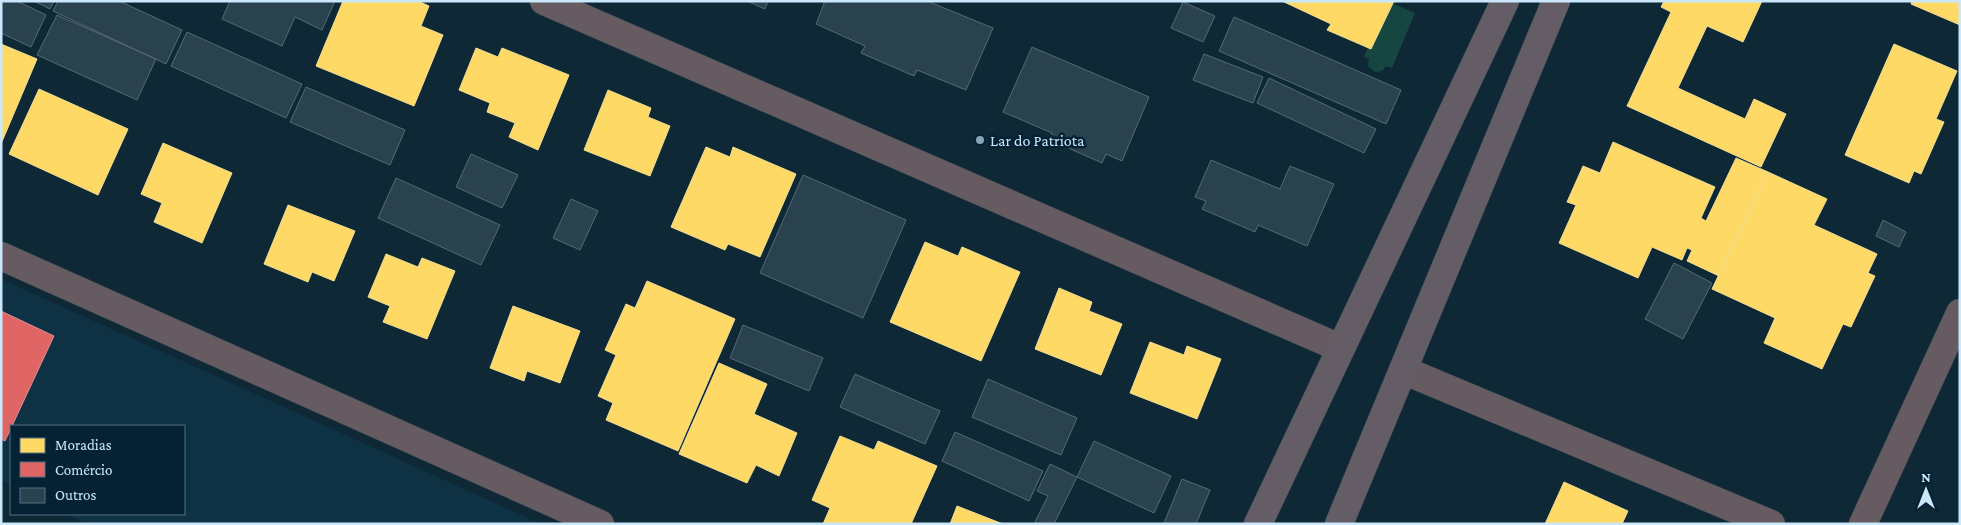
<svg xmlns="http://www.w3.org/2000/svg" width="1961" height="525" font-family="'Crimson Pro',serif">
<style>
.built{fill:#0f3144}
.water{fill:#154740}
.homes{fill:#ffd966;stroke:#efdd93}
.shops{fill:#e06666;stroke:#da8d93}
.building{fill:#2a414e;stroke:#546a77}
.lines{fill:none;stroke-linecap:round;stroke-linejoin:round}
.street-casing{stroke:#2d424e;stroke-width:29}
.secondary-casing{stroke:#2d424e;stroke-width:29}
.street{stroke:#655b61;stroke-width:28}
.secondary{stroke:#645d66;stroke-width:28}
.poi-dot{fill:#89a4b6;stroke:#052234;stroke-width:2}
.labels{text-anchor:middle;stroke-width:5;stroke-linejoin:round;paint-order:stroke}
.poi-label{font-size:16px;fill:#cbe7fb;stroke:#052234;text-anchor:start}
</style>
<rect width="100%" height="100%" fill="#0f2836"/>
<path class="built" d="M 1,279 L 251,392 L 541,524 L 86,524 L 68,514 L 184,514 L 184,426 L 11,426 L 11,485 L 1,480 Z"/>
<path class="water" d="M 1387,1 L 1415,13 L 1392,68 L 1386,66 L 1382,71 L 1375,72 L 1368,66 L 1369,59 L 1364,57 Z"/>
<path class="homes" d="M 343,1 L 418,1 L 429,6 L 421,26 L 443,35 L 414,106 L 316,66 Z
M 1282,1 L 1394,1 L 1371,49 L 1327,30 L 1331,24 Z
M 1664,1 L 1762,1 L 1743,42 L 1707,26 L 1678,88 L 1745,119 L 1754,99 L 1786,114 L 1761,167 L 1627,106 L 1671,12 L 1661,7 Z
M 1912,1 L 1960,1 L 1960,25 L 1911,4 Z
M 1,44 L 37,59 L 1,144 Z
M 1894,44 L 1957,71 L 1936,119 L 1944,122 L 1921,174 L 1914,171 L 1909,183 L 1845,155 Z
M 476,48 L 498,57 L 502,48 L 569,75 L 538,150 L 509,137 L 515,123 L 487,112 L 490,103 L 459,90 Z
M 39,89 L 128,129 L 98,195 L 9,154 Z
M 608,90 L 651,108 L 648,117 L 670,126 L 650,176 L 584,150 Z
M 1613,142 L 1715,187 L 1701,218 L 1706,221 L 1736,158 L 1768,172 L 1719,276 L 1687,261 L 1692,250 L 1687,248 L 1682,260 L 1652,247 L 1638,278 L 1559,243 L 1576,205 L 1567,202 L 1583,166 L 1600,173 Z
M 163,143 L 232,173 L 202,243 L 154,222 L 162,203 L 141,194 Z
M 706,147 L 730,157 L 733,147 L 796,174 L 760,257 L 728,244 L 725,250 L 671,227 Z
M 1768,172 L 1827,199 L 1814,225 L 1877,254 L 1868,273 L 1875,276 L 1851,327 L 1843,324 L 1822,369 L 1764,343 L 1775,318 L 1712,289 Z
M 288,205 L 355,231 L 334,281 L 312,272 L 308,282 L 264,264 Z
M 925,242 L 958,256 L 962,247 L 1020,272 L 981,361 L 890,322 Z
M 386,254 L 418,267 L 422,258 L 455,271 L 427,339 L 383,322 L 390,306 L 368,297 Z
M 647,281 L 735,319 L 678,451 L 606,420 L 613,403 L 598,396 L 616,355 L 605,350 L 626,304 L 635,308 Z
M 1059,288 L 1092,302 L 1089,311 L 1122,324 L 1101,375 L 1035,349 Z
M 513,306 L 580,331 L 560,383 L 527,371 L 524,381 L 490,368 Z
M 1150,342 L 1184,355 L 1187,346 L 1221,359 L 1197,419 L 1130,393 Z
M 719,363 L 767,384 L 754,414 L 797,433 L 779,476 L 756,465 L 747,483 L 679,454 Z
M 840,436 L 874,450 L 878,441 L 937,466 L 911,524 L 823,524 L 830,508 L 812,500 Z
M 1564,482 L 1628,511 L 1622,524 L 1545,524 Z
M 957,506 L 1003,524 L 950,524 Z"/>
<path class="shops" d="M 1,311 L 54,336 L 5,441 L 1,439 Z"/>
<path class="building" d="M 1,1 L 17,1 L 46,15 L 31,47 L 1,33 Z
M 34,1 L 54,1 L 50,9 Z
M 58,1 L 119,1 L 182,30 L 166,64 L 53,11 Z
M 230,1 L 335,1 L 322,30 L 295,17 L 282,46 L 222,19 Z
M 747,1 L 768,1 L 765,9 Z
M 825,1 L 927,1 L 993,28 L 966,90 L 917,70 L 914,76 L 861,53 L 865,46 L 816,24 Z
M 1183,2 L 1215,16 L 1203,42 L 1171,28 Z
M 57,15 L 156,59 L 137,100 L 37,55 Z
M 1234,17 L 1401,90 L 1386,124 L 1219,51 Z
M 187,32 L 302,84 L 286,118 L 171,66 Z
M 1032,47 L 1149,97 L 1122,161 L 1106,154 L 1102,163 L 1050,140 L 1052,133 L 1003,112 Z
M 1204,54 L 1263,77 L 1253,103 L 1193,80 Z
M 1269,78 L 1376,129 L 1364,153 L 1257,103 Z
M 306,87 L 405,130 L 390,165 L 290,122 Z
M 471,154 L 518,175 L 502,208 L 456,187 Z
M 1211,160 L 1280,189 L 1290,166 L 1334,184 L 1307,246 L 1258,225 L 1255,232 L 1202,209 L 1206,201 L 1195,197 Z
M 803,175 L 906,220 L 863,318 L 760,273 Z
M 396,178 L 500,225 L 481,265 L 378,218 Z
M 571,199 L 598,211 L 580,250 L 553,238 Z
M 1883,220 L 1906,232 L 1899,247 L 1876,236 Z
M 1674,263 L 1712,283 L 1683,339 L 1645,319 Z
M 743,325 L 823,358 L 809,391 L 730,358 Z
M 855,374 L 940,411 L 925,444 L 840,407 Z
M 988,379 L 1077,418 L 1061,455 L 972,417 Z
M 955,432 L 1043,471 L 1029,501 L 942,461 Z
M 1094,441 L 1171,476 L 1154,513 L 1077,477 Z
M 1050,464 L 1077,477 L 1054,524 L 1034,524 L 1048,496 L 1037,491 Z
M 1182,479 L 1210,490 L 1196,524 L 1166,524 L 1164,523 Z"/>
<g class="lines">
<g class="street-casing">
<path id="street" d="M 544,1 L 1340,348
M 1,256 L 600,524
M 1403,370 L 1771,524
M 1863,524 L 1960,313"/>
</g>
<g class="secondary-casing">
<path id="secondary" d="M 1258,524 L 1505,1
M 1339,524 L 1556,1"/>
</g>
<use href="#street" class="street"/>
<use href="#secondary" class="secondary"/>
</g>
<circle class="poi-dot" cx="980" cy="140" r="5"/>
<g class="labels">
<g class="poi-label">
<text x="990" y="146">Lar do Patriota</text>
</g>
</g>
<rect width="1961" height="525" fill="none" stroke="#cbe7fb" stroke-width="5"/>
<rect x="10" y="425" width="175" height="90" fill="#052234" stroke="#547184"/>
<rect x="20" y="438" width="25" height="15" fill="#ffd966" stroke="#547184"/>
<text x="55" y="450" font-size="15" fill="#cbe7fb">Moradias</text>
<rect x="20" y="462" width="25" height="15" fill="#e06666" stroke="#547184"/>
<text x="55" y="475" font-size="15" fill="#cbe7fb">Comércio</text>
<rect x="20" y="488" width="25" height="15" fill="#2a414e" stroke="#547184"/>
<text x="55" y="500" font-size="15" fill="#cbe7fb">Outros</text>
<g transform="translate(1926 490)" stroke="#052234" stroke-width="4" paint-order="stroke">
<path d="M0-4L9 19L0 12L-9 19Z" fill="#cbe7fb"/>
<text y="-8" font-size="14" font-weight="bold" text-anchor="middle" fill="#cbe7fb">N</text>
</g>
</svg>
